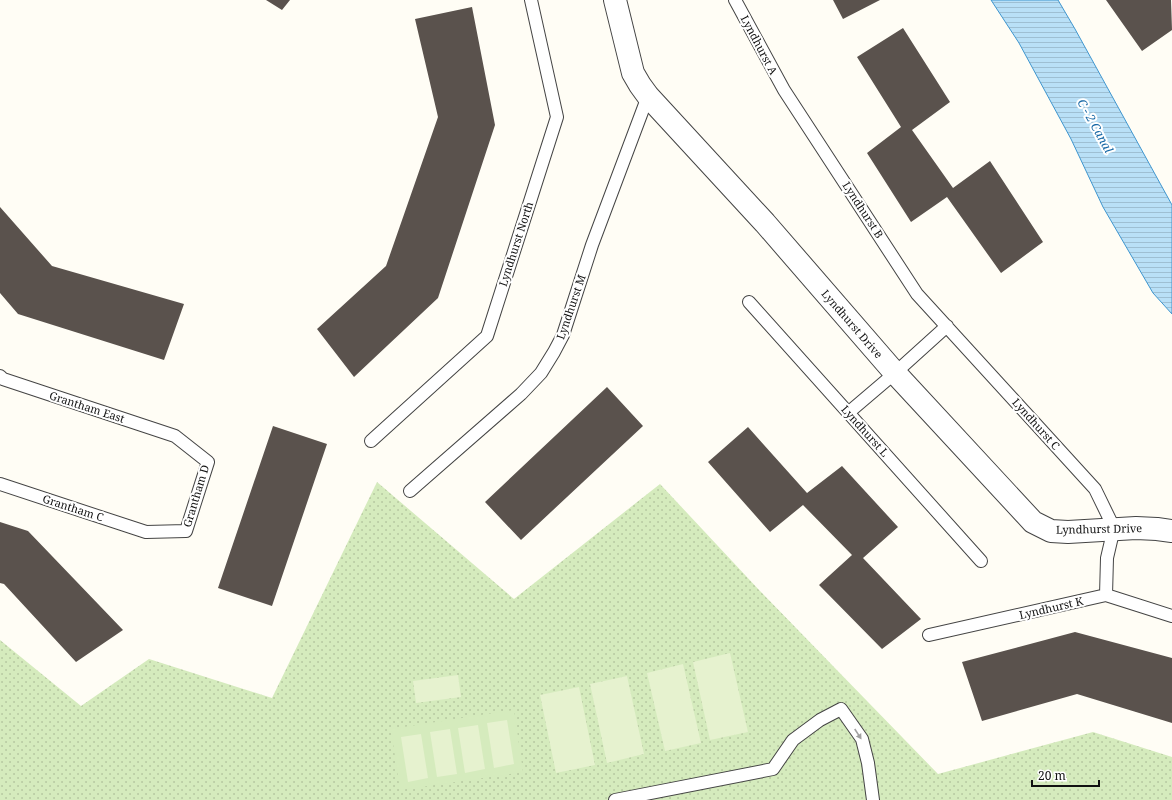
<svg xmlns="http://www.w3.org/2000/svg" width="1172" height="800" font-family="'Noto Serif',serif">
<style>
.grass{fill:url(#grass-dots)}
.park{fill:#d5ebbd}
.pitch{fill:#e6f2cf}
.water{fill:url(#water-rules);stroke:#3f96cf}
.building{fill:#5a524d}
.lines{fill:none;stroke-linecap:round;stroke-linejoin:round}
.service-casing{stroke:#444;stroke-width:14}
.minor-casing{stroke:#444;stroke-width:24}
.service{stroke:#fff;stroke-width:12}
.minor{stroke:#fff;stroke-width:22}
.oneway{fill:#a0a0a0}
.labels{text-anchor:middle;stroke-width:4;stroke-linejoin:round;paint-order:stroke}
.street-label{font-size:11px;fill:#111;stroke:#fff}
.water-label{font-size:12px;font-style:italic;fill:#1768a6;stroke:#fff}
</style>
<defs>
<pattern id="grass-dots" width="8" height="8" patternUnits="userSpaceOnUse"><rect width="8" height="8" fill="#d5ebbd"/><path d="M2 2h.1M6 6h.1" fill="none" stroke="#b6c8a1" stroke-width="1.8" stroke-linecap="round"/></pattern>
<pattern id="water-rules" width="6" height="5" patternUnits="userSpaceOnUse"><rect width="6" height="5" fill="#b9e0f7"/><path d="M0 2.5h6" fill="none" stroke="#9ebfd3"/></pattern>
</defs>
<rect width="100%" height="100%" fill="#fffdf5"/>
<path class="grass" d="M 377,482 L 514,599 L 660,484 L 760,591 L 938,774 L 1093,732 L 1172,757 L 1172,800 L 0,800 L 0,640 L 81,706 L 149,659 L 272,698 Z"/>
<path class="park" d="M 514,710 L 523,772 L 400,790 L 391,729 Z"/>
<path class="pitch" d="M 730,653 L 748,732 L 710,740 L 693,662 Z
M 683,664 L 701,743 L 665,751 L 647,673 Z
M 458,675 L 461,697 L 416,703 L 413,681 Z
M 627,676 L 644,754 L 607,763 L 590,684 Z
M 579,687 L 595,765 L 556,773 L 540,695 Z
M 507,720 L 514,764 L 494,768 L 487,723 Z
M 478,725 L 485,769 L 465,773 L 458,728 Z
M 450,729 L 457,774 L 437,777 L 430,732 Z
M 421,734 L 428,778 L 408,782 L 401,737 Z"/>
<path class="water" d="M 991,0 L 1058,0 L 1075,29 L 1172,205 L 1172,314 L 1153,293 L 1103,207 L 1071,139 L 1019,43 Z"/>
<path class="building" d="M 266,0 L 290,0 L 282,10 Z
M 833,0 L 880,0 L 843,19 Z
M 1106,0 L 1171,0 L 1172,30 L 1142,51 Z
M 472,7 L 495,125 L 438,298 L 354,377 L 317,329 L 386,266 L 438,117 L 415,19 Z
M 903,28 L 950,102 L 912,130 L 953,188 L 990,161 L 1043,242 L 1001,273 L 947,197 L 911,222 L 867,153 L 901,127 L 857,57 Z
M 0,207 L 52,266 L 184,304 L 164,360 L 18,314 L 0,293 Z
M 607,387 L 643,426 L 521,540 L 485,502 Z
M 273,426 L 327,444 L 272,606 L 218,588 Z
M 748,427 L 807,493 L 842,466 L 898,527 L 863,558 L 921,619 L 882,649 L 819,585 L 852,555 L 803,505 L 770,532 L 708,462 Z
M 0,522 L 28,531 L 123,630 L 76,662 L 4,584 L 0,583 Z
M 1075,632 L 1172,658 L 1172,723 L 1077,694 L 982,721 L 962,662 Z"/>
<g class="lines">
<g class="service-casing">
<path id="service" d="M 735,0 L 784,90 L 917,294 L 1095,489 L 1114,528 L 1107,558 L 1106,595
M 749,302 L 981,561
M 0,376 L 3,379 L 175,436 L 208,462 L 186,531 L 146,532 L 0,484
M 848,413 L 895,373 L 947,326
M 371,441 L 487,336 L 557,117 L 531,0
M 410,491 L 521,394 L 541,373 L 554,352 L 563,335 L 592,245 L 648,96
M 929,635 L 1106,595 L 1172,616
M 615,800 L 773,769 L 793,740 L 820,720 L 841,709 L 862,739 L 868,763 L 873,800"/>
</g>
<g class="minor-casing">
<path id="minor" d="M 615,0 L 633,73 L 640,85 L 648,96 L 765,223 L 895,373 L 1033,522 L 1051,531 L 1068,532 L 1136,528 L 1157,529 L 1172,531"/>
</g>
<use href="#service" class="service"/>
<use href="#minor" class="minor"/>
</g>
<defs><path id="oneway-solid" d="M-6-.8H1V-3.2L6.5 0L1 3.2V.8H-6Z"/></defs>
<use class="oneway" href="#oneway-solid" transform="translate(858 734) rotate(57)"/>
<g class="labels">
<g class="street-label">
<text transform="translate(759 45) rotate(62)" y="4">Lyndhurst A</text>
<text transform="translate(863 210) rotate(57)" y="4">Lyndhurst B</text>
<text transform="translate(516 244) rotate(-72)" y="4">Lyndhurst North</text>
<text transform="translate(571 307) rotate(-71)" y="4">Lyndhurst M</text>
<text transform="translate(852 324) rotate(49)" y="4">Lyndhurst Drive</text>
<text transform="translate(87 407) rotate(18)" y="4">Grantham East</text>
<text transform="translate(1036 424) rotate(48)" y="4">Lyndhurst C</text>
<text transform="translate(865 431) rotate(48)" y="4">Lyndhurst L</text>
<text transform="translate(196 496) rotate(-73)" y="4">Grantham D</text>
<text transform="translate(73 508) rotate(18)" y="4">Grantham C</text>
<text transform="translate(1099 529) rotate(-1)" y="4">Lyndhurst Drive</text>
<text transform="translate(1051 608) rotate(-13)" y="4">Lyndhurst K</text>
</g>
<g class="water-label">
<text transform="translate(1095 126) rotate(61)" y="4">C - 2 Canal</text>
</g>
</g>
<path d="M1032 780v6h67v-6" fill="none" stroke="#111111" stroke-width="2"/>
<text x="1038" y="780" font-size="12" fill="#111111" stroke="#ffffff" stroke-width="3" paint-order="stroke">20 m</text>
</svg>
